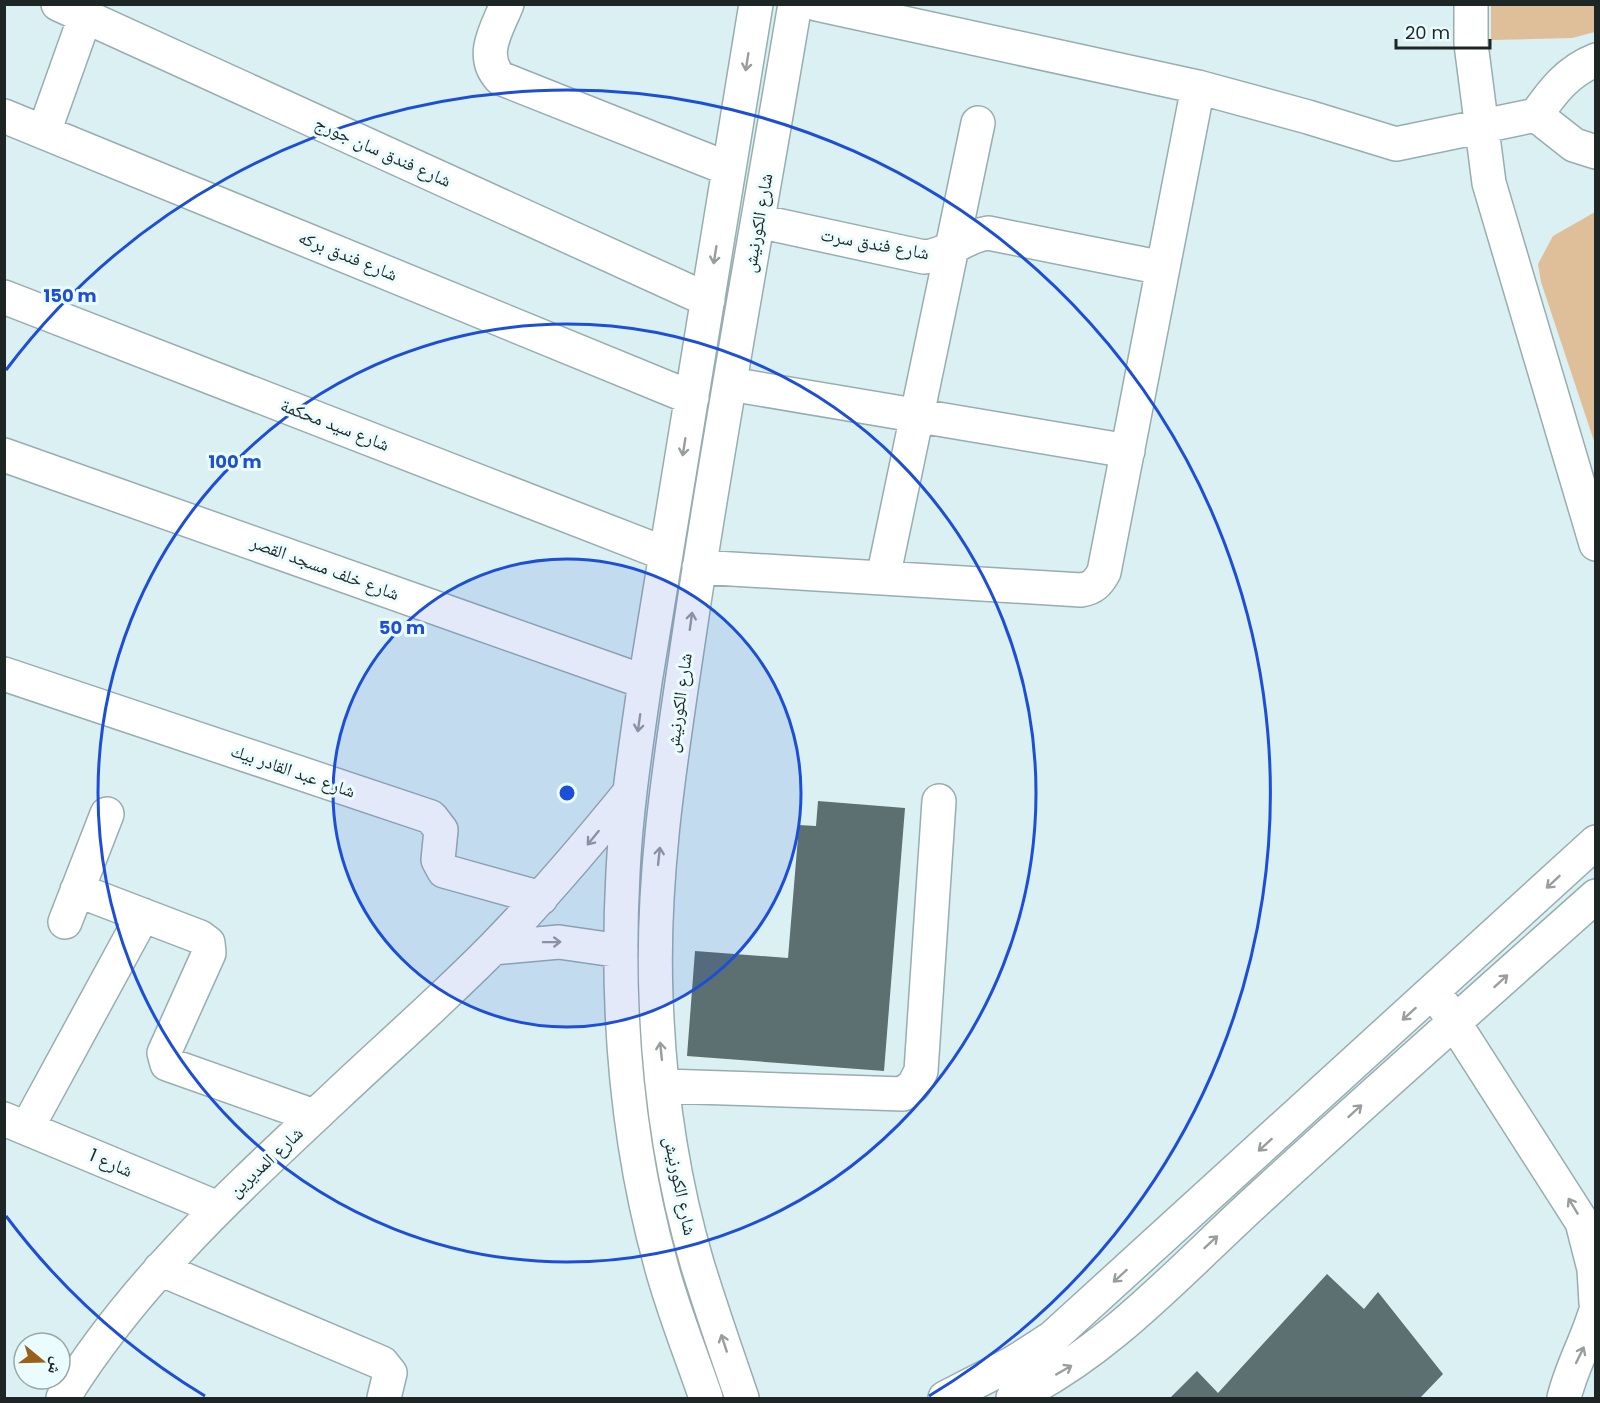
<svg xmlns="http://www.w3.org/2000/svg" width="1600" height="1403" font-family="Poppins,'Noto Naskh Arabic',sans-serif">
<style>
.green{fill:#dfbe9a}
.building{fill:#5c6f71}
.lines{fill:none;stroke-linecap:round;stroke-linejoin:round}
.minor-casing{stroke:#98adaf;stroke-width:36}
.minor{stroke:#fff;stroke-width:33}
.oneway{stroke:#999d9d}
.ring{fill:none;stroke:#1d4ed8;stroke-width:3}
.labels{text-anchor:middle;stroke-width:6;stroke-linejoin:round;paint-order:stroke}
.street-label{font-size:18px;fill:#1d2525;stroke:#ebfcfe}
.centre{fill:#1d4ed8;stroke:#ebfcfe;stroke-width:3}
.ring-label{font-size:18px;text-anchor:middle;font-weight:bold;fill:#1d4ed8;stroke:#ebfcfe;stroke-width:6;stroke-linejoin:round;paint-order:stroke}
</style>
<rect width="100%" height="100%" fill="#daf0f2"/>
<path class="green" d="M 1491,5 L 1595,5 L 1595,32 L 1572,38 L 1491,40 Z
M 1595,212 L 1595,444 L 1541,282 L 1538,264 L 1553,236 Z"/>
<path class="building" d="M 818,801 L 905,808 L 884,1071 L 687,1056 L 695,951 L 788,958 L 799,825 L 816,826 Z
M 1327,1274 L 1364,1309 L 1378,1292 L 1443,1374 L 1420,1398 L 1170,1398 L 1197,1371 L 1218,1393 Z"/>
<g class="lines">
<g class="minor-casing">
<path id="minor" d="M 58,4 L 708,300
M 507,4 C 497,29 479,55 500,78 L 729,169
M 816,4 L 1198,87 L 1308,117 L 1396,144 L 1536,115 C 1553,91 1568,71 1596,60
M 1471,4 L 1471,44 L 1489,183 L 1596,544
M 1536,115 L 1574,145 L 1596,152
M 4,116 L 692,398
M 44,132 L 85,17
M 758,221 L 924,257 C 949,255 961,237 988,233 L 1163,268
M 4,297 L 666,554
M 730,384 L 1128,451
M 4,455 L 645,682
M 699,567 L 1081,590 C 1093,588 1098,583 1104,572 L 1198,87
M 883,578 L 978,123
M 4,674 L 431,817 L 441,830 L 438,860 L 444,871 L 541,898
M 77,890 L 200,937 L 208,943 L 209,953 L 164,1053 L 167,1064 L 314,1116
M 65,922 L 107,814
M 493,948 L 559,942 L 621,951
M 1443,1005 L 1582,1222 L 1594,1269 L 1596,1303
M 664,1086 L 903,1094 L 914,1085 L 921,1071 L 939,801
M 4,1119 L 218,1208
M 27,1128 L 143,915
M 160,1269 L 382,1363 L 390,1373 L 384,1398
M 63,1398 C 135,1281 237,1189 336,1096 C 389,1046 444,998 495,946 C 543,897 587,845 630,792
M 706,1398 C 691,1354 673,1310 661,1265 C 626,1139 616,1002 623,872 C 626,809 636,745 645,682 L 756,4
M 742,1398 C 727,1354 711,1309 697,1263 C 672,1178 659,1086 656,997 C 651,873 672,751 690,629 C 721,420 760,213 795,4
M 945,1398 L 1013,1363 L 1052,1338 L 1596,842
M 1013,1398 C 1111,1351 1185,1265 1265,1193 C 1374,1093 1485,995 1596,896
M 1564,1398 C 1571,1368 1587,1341 1596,1310"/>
</g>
<use href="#minor" class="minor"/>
</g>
<defs><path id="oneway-shaft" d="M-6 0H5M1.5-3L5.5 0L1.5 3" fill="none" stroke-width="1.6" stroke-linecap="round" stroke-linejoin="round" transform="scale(1.5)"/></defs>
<g class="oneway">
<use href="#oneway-shaft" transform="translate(747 62) rotate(99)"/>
<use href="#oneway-shaft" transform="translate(715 255) rotate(99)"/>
<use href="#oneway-shaft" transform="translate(684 447) rotate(99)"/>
<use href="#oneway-shaft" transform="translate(691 621) rotate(-82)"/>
<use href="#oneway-shaft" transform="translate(639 723) rotate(98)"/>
<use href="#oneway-shaft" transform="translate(593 838) rotate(129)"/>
<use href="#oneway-shaft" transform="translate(659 856) rotate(-84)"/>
<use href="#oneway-shaft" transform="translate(1553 882) rotate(137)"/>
<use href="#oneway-shaft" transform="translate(552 942) rotate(-1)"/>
<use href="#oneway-shaft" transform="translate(1501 981) rotate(-42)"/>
<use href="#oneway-shaft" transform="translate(1409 1014) rotate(138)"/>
<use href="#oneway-shaft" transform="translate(661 1051) rotate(-96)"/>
<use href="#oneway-shaft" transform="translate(1355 1111) rotate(-42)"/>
<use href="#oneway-shaft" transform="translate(1265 1145) rotate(138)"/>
<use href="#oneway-shaft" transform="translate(1573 1206) rotate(-121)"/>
<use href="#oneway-shaft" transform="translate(1211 1242) rotate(-43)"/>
<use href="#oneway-shaft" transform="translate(1120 1276) rotate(138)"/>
<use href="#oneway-shaft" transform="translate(724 1343) rotate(-108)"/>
<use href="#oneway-shaft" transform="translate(1580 1355) rotate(-64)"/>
<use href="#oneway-shaft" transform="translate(1064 1370) rotate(-30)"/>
</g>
<circle cx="567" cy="793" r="234" fill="#1d4ed8" fill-opacity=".12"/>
<g class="ring">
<circle cx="567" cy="793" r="234"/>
<circle cx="567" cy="793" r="469"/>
<path d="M205 1396A703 703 0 0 1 6 1216M6 370A703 703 0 1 1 929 1396"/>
</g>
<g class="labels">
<g class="street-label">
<text transform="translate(383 152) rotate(24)" y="6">شارع فندق سان جورج</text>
<text transform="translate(758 223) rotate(-80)" y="6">شارع الكورنيش</text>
<text transform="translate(875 244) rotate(10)" y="6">شارع فندق سرت</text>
<text transform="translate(348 256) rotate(22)" y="6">شارع فندق بركه</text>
<text transform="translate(335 425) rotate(21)" y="6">شارع سيد محكمة</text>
<text transform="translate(325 568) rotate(20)" y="6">شارع خلف مسجد القصر</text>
<text transform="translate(679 703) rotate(-82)" y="6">شارع الكورنيش</text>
<text transform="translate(293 771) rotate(19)" y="6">شارع عبد القادر بيك</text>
<text transform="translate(266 1162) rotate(-43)" y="6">شارع المديرين</text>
<text transform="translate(111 1163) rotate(23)" y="6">شارع 1</text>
<text transform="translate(680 1186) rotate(78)" y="6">شارع الكورنيش</text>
</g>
</g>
<circle cx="567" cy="793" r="9" class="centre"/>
<g class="ring-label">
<text x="70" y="302">150 m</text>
<text x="235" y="468">100 m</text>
<text x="402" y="634">50 m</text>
</g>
<rect width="1600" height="1403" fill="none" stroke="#1d2525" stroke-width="12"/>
<g transform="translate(42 1361) rotate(109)"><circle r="28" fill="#ebfcfe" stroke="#99a6a7" stroke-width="1.5"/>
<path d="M0-4.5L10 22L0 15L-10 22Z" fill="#97611a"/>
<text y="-9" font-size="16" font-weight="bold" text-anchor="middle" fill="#1d2525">ش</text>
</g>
<path d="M1396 39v9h94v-9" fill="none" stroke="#1d2525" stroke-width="3"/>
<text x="1405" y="39" font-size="18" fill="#1d2525" stroke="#ebfcfe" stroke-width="4.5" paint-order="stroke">20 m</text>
</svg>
